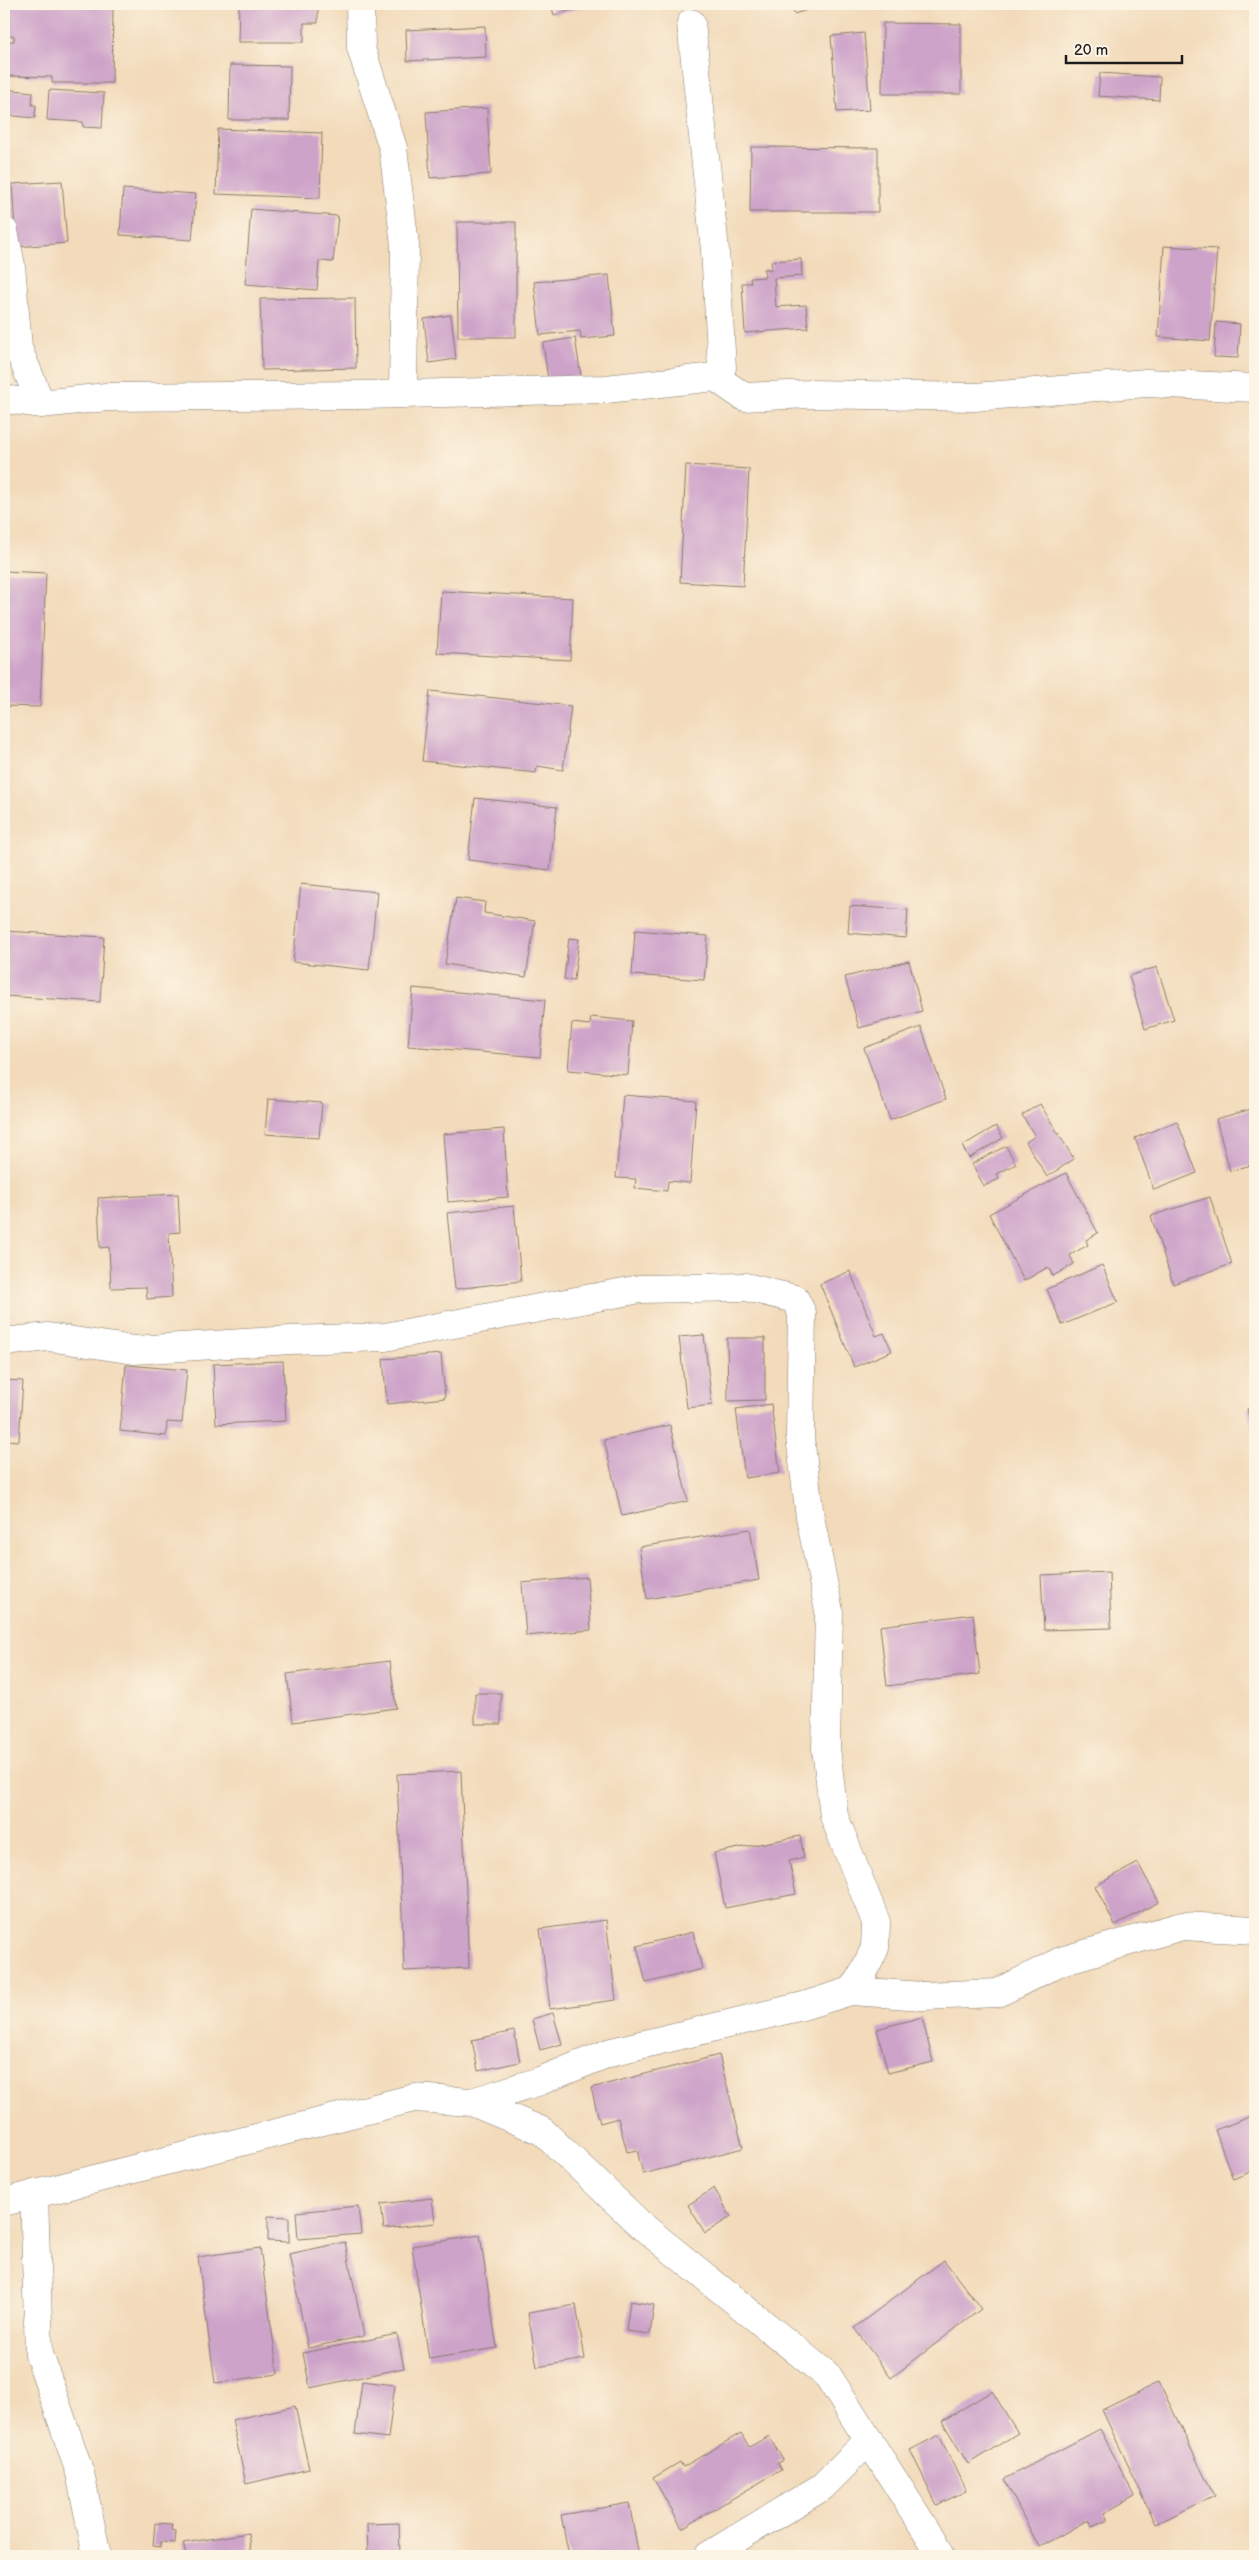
<svg xmlns="http://www.w3.org/2000/svg" width="1259" height="2560" font-family="'Balsamiq Sans',sans-serif">
<style>
.building{fill:#cda3c9}
.lines{fill:none;stroke-linecap:round;stroke-linejoin:round}
.minor-casing{stroke:#877b6b;stroke-width:29}
.minor{stroke:#fff;stroke-width:28}
</style>
<rect width="100%" height="100%" fill="#fcf5e5"/>
<filter id="ink" filterUnits="userSpaceOnUse"><feTurbulence type="fractalNoise" baseFrequency=".02" numOctaves="2"/><feDisplacementMap in="SourceGraphic" scale="10" xChannelSelector="R" yChannelSelector="G"/><feConvolveMatrix kernelMatrix="1 2 1 2 8 2 1 2 1" color-interpolation-filters="sRGB"/></filter>
<filter id="wash" filterUnits="userSpaceOnUse"><feTurbulence type="fractalNoise" baseFrequency=".0096" numOctaves="4" result="noise"/><feDisplacementMap in="SourceGraphic" scale="20" xChannelSelector="R" yChannelSelector="G"/><feGaussianBlur stdDeviation="1.12" result="paint"/><feColorMatrix in="noise" values="0 0 0 0 0 0 0 0 0 0 0 0 0 0 0 0 0 1.4 0 .05"/><feComposite in="paint" operator="in"/></filter>
<g filter="url(#wash)">
<rect width="100%" height="100%" fill="#f2daba"/>
<g id="blocks">
<path class="building" d="M 239,4 L 318,4 L 318,23 L 304,23 L 304,42 L 238,42 Z
M 551,4 L 595,4 L 554,15 Z
M 792,4 L 826,4 L 794,14 Z
M 4,5 L 113,6 L 112,83 L 52,83 L 52,77 L 7,76 L 7,41 L 14,41 L 14,36 L 4,36 Z
M 883,23 L 961,24 L 961,94 L 882,94 Z
M 485,26 L 486,57 L 407,61 L 406,30 Z
M 864,33 L 870,110 L 837,112 L 831,36 Z
M 230,65 L 290,66 L 289,120 L 229,120 Z
M 1100,73 L 1160,77 L 1159,100 L 1098,96 Z
M 4,89 L 33,92 L 32,105 L 36,105 L 35,118 L 4,115 Z
M 49,90 L 104,93 L 102,128 L 83,127 L 83,122 L 47,120 Z
M 487,108 L 491,174 L 430,178 L 426,112 Z
M 218,129 L 322,133 L 320,198 L 216,194 Z
M 751,147 L 878,148 L 878,212 L 750,212 Z
M 62,181 L 67,243 L 16,247 L 12,184 Z
M 123,189 L 196,194 L 192,240 L 120,235 Z
M 251,209 L 338,216 L 333,262 L 319,261 L 317,290 L 245,284 Z
M 457,222 L 516,222 L 516,337 L 458,337 Z
M 1164,246 L 1217,249 L 1210,341 L 1158,337 Z
M 801,259 L 802,276 L 774,278 L 776,307 L 806,305 L 808,328 L 745,333 L 742,283 L 751,283 L 750,278 L 765,277 L 764,269 L 772,269 L 771,261 Z
M 609,275 L 615,336 L 581,339 L 580,331 L 540,335 L 534,282 Z
M 355,298 L 356,368 L 262,370 L 260,299 Z
M 451,315 L 456,359 L 429,363 L 424,319 Z
M 1216,322 L 1240,324 L 1238,358 L 1214,357 Z
M 575,338 L 581,376 L 548,380 L 543,343 Z
M 686,465 L 749,469 L 743,586 L 680,582 Z
M 4,571 L 46,573 L 40,707 L 4,706 Z
M 441,591 L 573,598 L 570,660 L 437,653 Z
M 430,691 L 571,706 L 563,770 L 537,766 L 536,773 L 422,761 Z
M 475,798 L 557,807 L 550,870 L 468,860 Z
M 301,884 L 377,892 L 369,970 L 293,962 Z
M 456,898 L 485,902 L 484,913 L 535,921 L 526,977 L 445,964 Z
M 850,906 L 908,910 L 906,938 L 848,933 Z
M 635,930 L 708,936 L 704,980 L 632,975 Z
M 4,931 L 104,937 L 100,1002 L 4,996 Z
M 569,938 L 579,939 L 574,980 L 564,979 Z
M 909,961 L 922,1011 L 859,1028 L 845,977 Z
M 1157,967 L 1174,1020 L 1145,1029 L 1129,976 Z
M 413,988 L 545,1000 L 540,1057 L 408,1046 Z
M 591,1017 L 632,1021 L 628,1075 L 568,1070 L 572,1023 L 590,1025 Z
M 921,1027 L 946,1099 L 890,1120 L 864,1048 Z
M 623,1095 L 696,1101 L 690,1183 L 668,1181 L 667,1191 L 635,1188 L 636,1179 L 616,1178 Z
M 268,1099 L 322,1103 L 319,1138 L 265,1134 Z
M 1040,1104 L 1074,1159 L 1047,1177 L 1026,1142 L 1035,1136 L 1022,1115 Z
M 1255,1108 L 1255,1164 L 1230,1171 L 1216,1119 Z
M 1177,1121 L 1197,1173 L 1154,1190 L 1135,1138 Z
M 996,1126 L 1003,1138 L 969,1158 L 962,1146 Z
M 504,1129 L 508,1197 L 448,1202 L 443,1134 Z
M 1006,1146 L 1016,1164 L 997,1174 L 999,1179 L 984,1186 L 972,1164 Z
M 1066,1173 L 1098,1233 L 1086,1240 L 1088,1245 L 1070,1255 L 1074,1264 L 1053,1276 L 1048,1267 L 1024,1281 L 989,1214 Z
M 178,1194 L 180,1232 L 169,1233 L 172,1297 L 147,1299 L 146,1287 L 111,1288 L 109,1247 L 100,1248 L 98,1198 Z
M 1210,1197 L 1232,1264 L 1173,1284 L 1151,1216 Z
M 514,1206 L 521,1281 L 455,1289 L 447,1213 Z
M 1102,1265 L 1118,1302 L 1062,1325 L 1047,1289 Z
M 850,1271 L 876,1336 L 884,1333 L 892,1351 L 854,1367 L 820,1284 Z
M 704,1335 L 712,1405 L 687,1408 L 679,1337 Z
M 727,1338 L 765,1338 L 765,1400 L 728,1401 Z
M 441,1354 L 445,1398 L 387,1404 L 383,1359 Z
M 283,1361 L 286,1421 L 216,1424 L 213,1364 Z
M 126,1365 L 187,1370 L 182,1423 L 167,1422 L 166,1436 L 120,1431 Z
M 4,1380 L 23,1381 L 19,1441 L 4,1440 Z
M 771,1404 L 780,1473 L 745,1478 L 736,1409 Z
M 1255,1406 L 1255,1431 L 1253,1431 L 1247,1409 Z
M 670,1425 L 688,1501 L 622,1516 L 604,1440 Z
M 750,1529 L 759,1580 L 647,1599 L 639,1547 Z
M 1109,1572 L 1111,1628 L 1044,1630 L 1041,1575 Z
M 587,1577 L 591,1630 L 526,1636 L 522,1583 Z
M 973,1614 L 980,1674 L 887,1686 L 880,1626 Z
M 390,1661 L 396,1708 L 293,1722 L 287,1674 Z
M 475,1693 L 501,1693 L 501,1724 L 475,1724 Z
M 461,1771 L 469,1968 L 404,1971 L 397,1774 Z
M 800,1836 L 804,1858 L 789,1861 L 796,1894 L 725,1908 L 714,1853 Z
M 1138,1863 L 1159,1902 L 1115,1925 L 1095,1886 Z
M 606,1920 L 616,2000 L 550,2009 L 540,1929 Z
M 693,1932 L 702,1969 L 646,1983 L 637,1946 Z
M 553,2013 L 562,2044 L 540,2050 L 532,2019 Z
M 922,2017 L 933,2062 L 888,2073 L 877,2029 Z
M 514,2031 L 520,2062 L 478,2071 L 472,2040 Z
M 719,2055 L 743,2148 L 643,2174 L 637,2150 L 627,2152 L 618,2118 L 600,2123 L 591,2088 Z
M 1255,2115 L 1255,2170 L 1233,2179 L 1215,2130 Z
M 714,2188 L 731,2217 L 705,2233 L 688,2205 Z
M 432,2198 L 435,2223 L 384,2229 L 381,2204 Z
M 358,2206 L 361,2234 L 298,2239 L 296,2212 Z
M 268,2216 L 289,2217 L 289,2242 L 268,2241 Z
M 480,2235 L 497,2348 L 429,2359 L 412,2246 Z
M 345,2242 L 364,2336 L 308,2348 L 289,2254 Z
M 260,2248 L 278,2374 L 215,2383 L 198,2257 Z
M 944,2260 L 981,2309 L 891,2378 L 854,2328 Z
M 630,2301 L 654,2305 L 650,2334 L 626,2331 Z
M 576,2305 L 585,2359 L 537,2367 L 528,2313 Z
M 397,2334 L 404,2368 L 310,2388 L 303,2353 Z
M 362,2381 L 395,2385 L 388,2438 L 355,2434 Z
M 1159,2382 L 1214,2496 L 1156,2524 L 1102,2410 Z
M 992,2391 L 1018,2433 L 968,2464 L 942,2421 Z
M 295,2406 L 309,2469 L 246,2484 L 232,2420 Z
M 1100,2429 L 1135,2496 L 1104,2513 L 1108,2520 L 1092,2527 L 1089,2520 L 1039,2547 L 1004,2479 Z
M 741,2433 L 749,2447 L 769,2436 L 783,2460 L 777,2463 L 781,2470 L 682,2528 L 653,2478 L 680,2462 L 683,2467 Z
M 939,2435 L 966,2491 L 937,2505 L 910,2450 Z
M 629,2503 L 639,2556 L 569,2556 L 561,2515 Z
M 155,2523 L 172,2524 L 171,2530 L 175,2531 L 174,2543 L 160,2542 L 160,2547 L 153,2546 Z
M 399,2523 L 400,2556 L 368,2556 L 367,2524 Z
M 248,2533 L 251,2556 L 186,2556 L 183,2543 Z"/>
</g>
</g>
<g filter="url(#ink)">
<use href="#blocks" fill-opacity="0" stroke="#877b6b" stroke-width="1"/>
<g class="lines">
<g class="minor-casing">
<path id="minor" d="M 360,4 L 361,48 L 393,148 L 405,245 L 403,394
M 4,231 L 11,265 L 18,348 L 41,404
M 715,377 L 744,397 L 810,394 L 975,397 L 1146,383 L 1255,388
M 4,399 L 41,404 L 106,397 L 363,395 L 606,389 L 715,377 L 722,368 L 715,250 L 691,23
M 4,1342 L 48,1337 L 134,1350 L 291,1340 L 385,1337 L 640,1289 L 746,1287 L 795,1299 L 802,1313 L 800,1437 L 810,1517 L 829,1611 L 826,1748 L 834,1816 L 876,1922 L 875,1948 L 860,1980 L 851,1991
M 472,2102 L 540,2081 L 611,2052 L 803,2006 L 851,1991 L 923,1996 L 998,1993 L 1061,1961 L 1182,1926 L 1255,1930
M 34,2194 L 39,2354 L 80,2473 L 97,2556
M 4,2202 L 414,2098 L 472,2102 L 542,2131 L 641,2225 L 828,2376 L 934,2543 L 940,2556
M 708,2556 L 822,2487 L 869,2440"/>
</g>
<use href="#minor" class="minor"/>
</g>
</g>
<rect width="1259" height="2560" fill="none" stroke="#fcf5e5" stroke-width="20"/>
<path d="M1066 55v8h116v-8" fill="none" stroke="#1c1c1c" stroke-width="2.5"/>
<text x="1074" y="55" font-size="15" fill="#1c1c1c" stroke="#fcf5e5" stroke-width="4" paint-order="stroke">20 m</text>
</svg>
